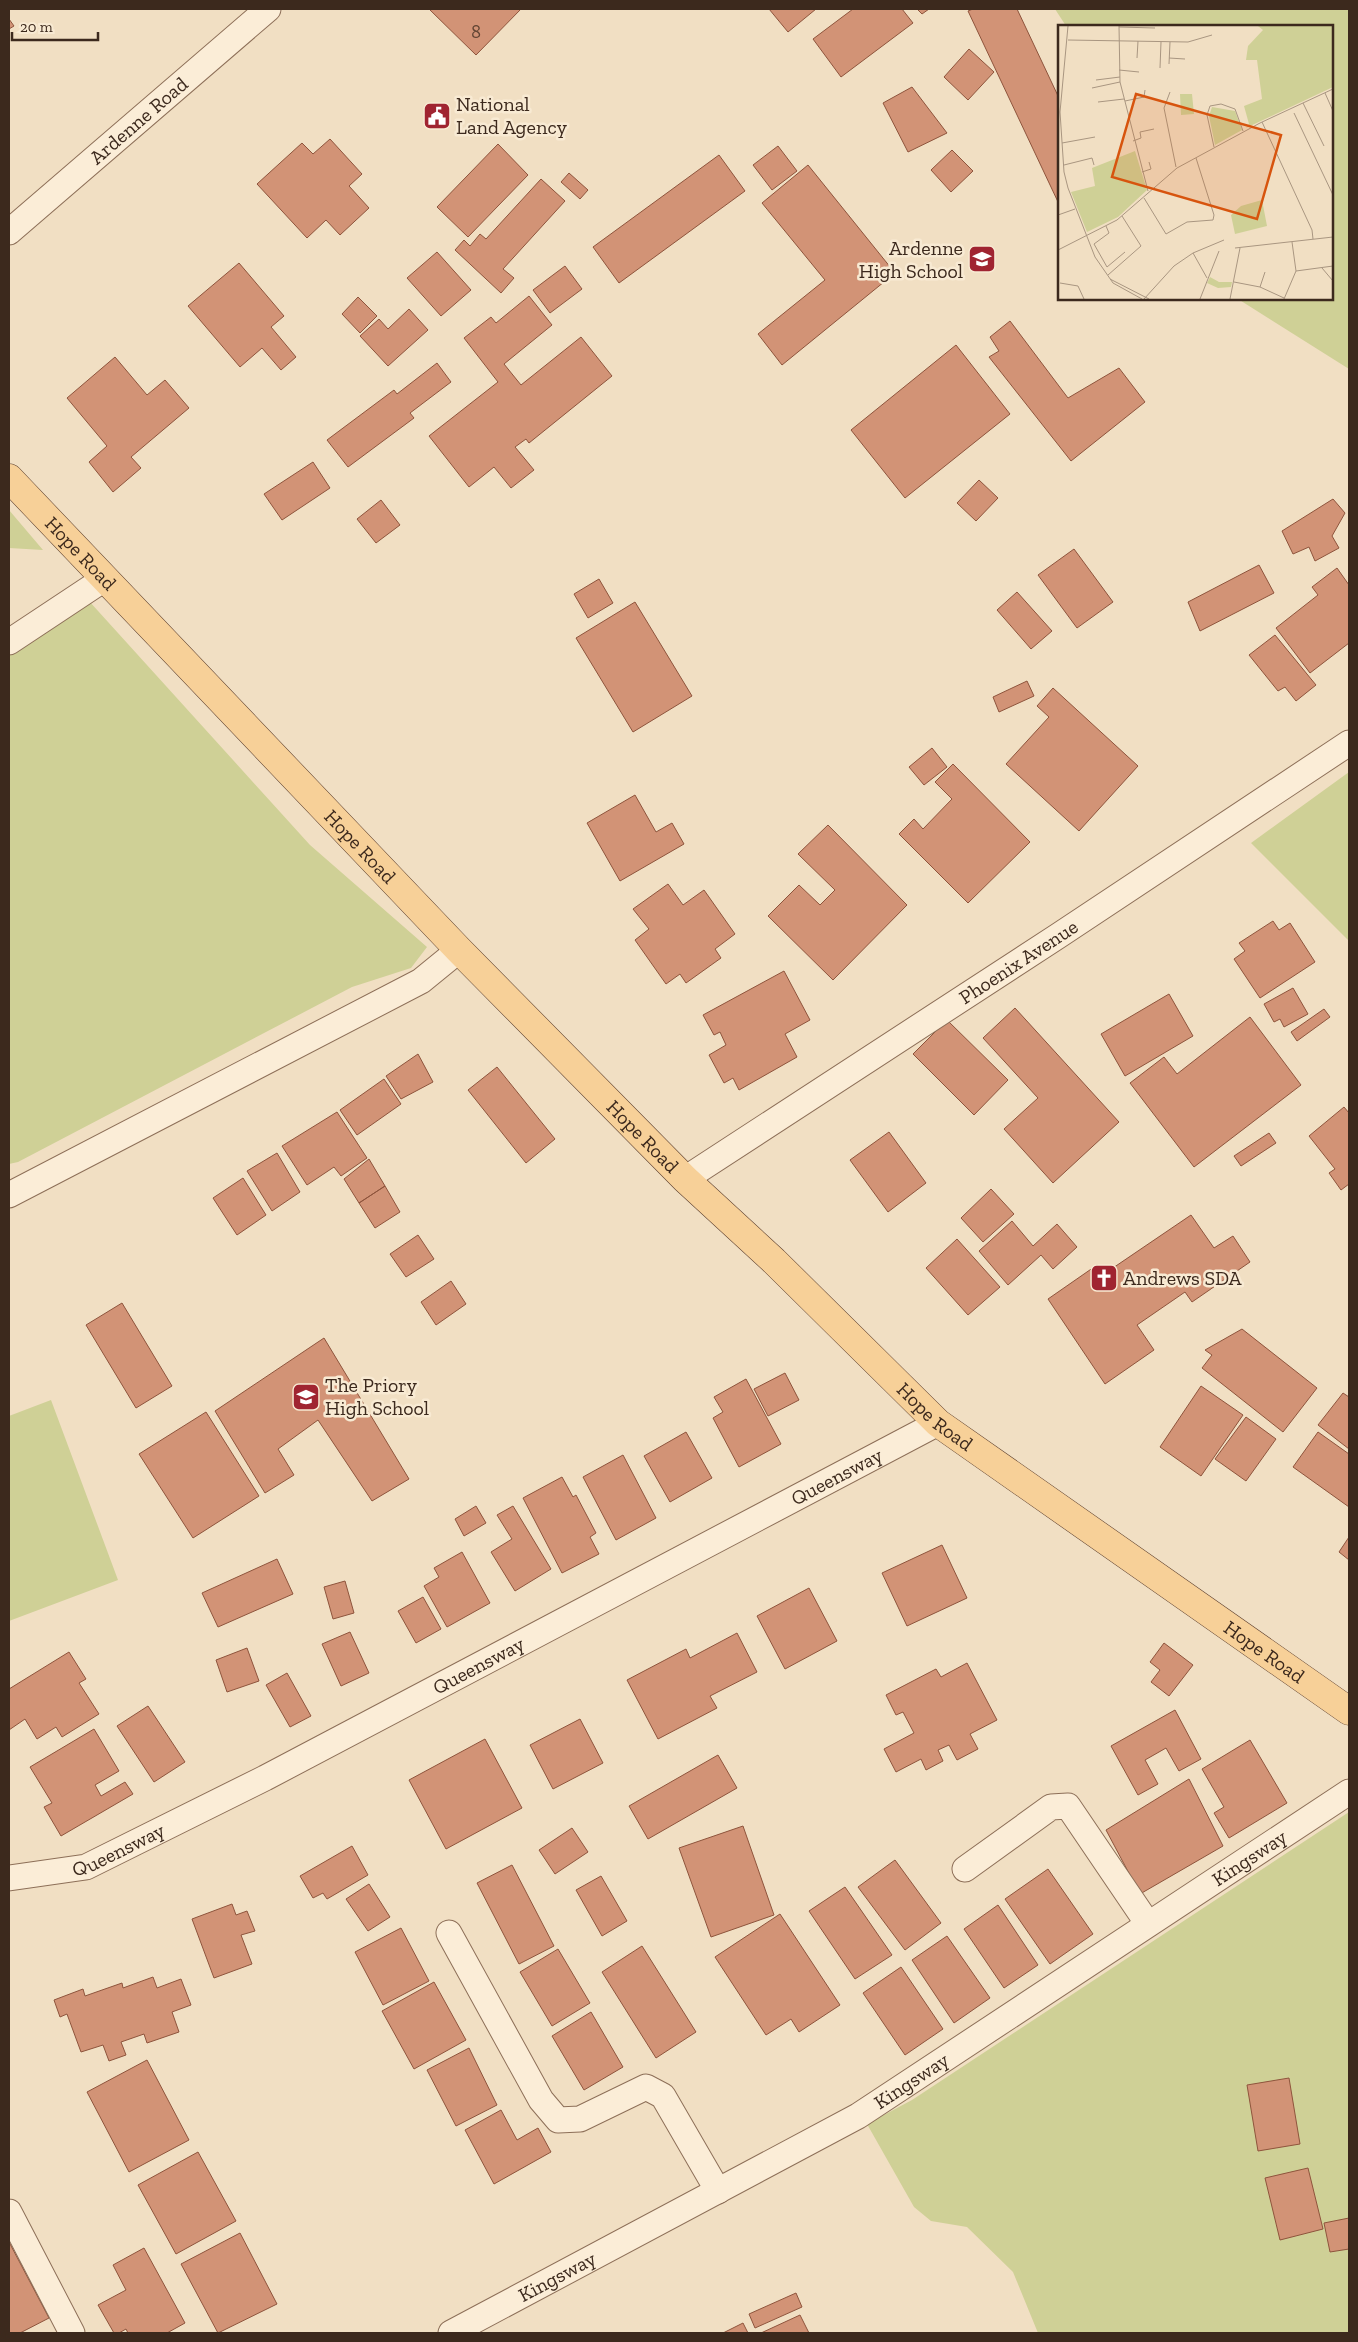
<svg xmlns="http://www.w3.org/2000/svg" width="1358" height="2342" font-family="'Zilla Slab',serif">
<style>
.green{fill:#cfd096}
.building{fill:#d29376;stroke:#8e543c}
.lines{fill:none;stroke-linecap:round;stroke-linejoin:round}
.street-casing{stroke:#8d6f58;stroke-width:27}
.primary-casing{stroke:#5a3d2d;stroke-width:29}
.street{stroke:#fbedd7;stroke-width:25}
.primary{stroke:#f7d098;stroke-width:28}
.labels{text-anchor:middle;stroke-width:5;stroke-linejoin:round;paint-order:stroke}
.number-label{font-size:18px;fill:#624433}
.poi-label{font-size:20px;fill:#3c291d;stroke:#f8ead3;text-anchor:start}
.street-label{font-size:20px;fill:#3c291d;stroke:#f8ead3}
.inset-road{fill:none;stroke:#a99681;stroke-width:1}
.view{fill:#d7540e;fill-opacity:0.15;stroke:#d7540e;stroke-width:2.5}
.inset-edge{fill:none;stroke:#3c291d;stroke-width:2.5}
</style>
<rect width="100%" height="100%" fill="#f1dfc3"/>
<path class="green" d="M 1055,9 L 1349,9 L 1349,369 L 1238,299 L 1332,299 L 1332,26 L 1066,26 Z
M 9,510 L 43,550 L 9,548 Z
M 89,601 L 310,845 L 427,947 L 411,968 L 352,987 L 18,1162 L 9,1164 L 9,646 Z
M 1349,772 L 1349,941 L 1251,843 Z
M 51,1400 L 118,1580 L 9,1621 L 9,1416 Z
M 1349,1812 L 1349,2333 L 1038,2333 L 1013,2272 L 967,2227 L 931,2221 L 914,2207 L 867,2124 L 912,2100 Z"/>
<path class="building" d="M 429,9 L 521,9 L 476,55 Z
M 769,9 L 816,9 L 788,32 Z
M 853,9 L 902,9 L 913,23 L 841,77 L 813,39 Z
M 917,9 L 929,9 L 922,14 Z
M 973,9 L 1017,9 L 1059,98 L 1059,204 L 968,11 Z
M 9,19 L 14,26 L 9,29 Z
M 969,49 L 994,72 L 968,100 L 944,77 Z
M 912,87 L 947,133 L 908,152 L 883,103 Z
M 330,139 L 362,174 L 349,186 L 369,208 L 340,235 L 326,220 L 307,238 L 257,184 L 302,143 L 313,154 Z
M 498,144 L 528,175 L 468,237 L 437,207 Z
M 778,146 L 797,171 L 772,190 L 753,165 Z
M 952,150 L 973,171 L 951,192 L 931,170 Z
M 719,155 L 745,191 L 619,283 L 593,247 Z
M 808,165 L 895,273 L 782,365 L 758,334 L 825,280 L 762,203 Z
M 569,173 L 588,190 L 580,199 L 561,182 Z
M 541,179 L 565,201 L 503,269 L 514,278 L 501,293 L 455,250 L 464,240 L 470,246 L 480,234 L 486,239 Z
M 437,252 L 471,290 L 441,316 L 407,278 Z
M 239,263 L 284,316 L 271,327 L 296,357 L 281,370 L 262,348 L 240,367 L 188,306 Z
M 565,266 L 582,289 L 550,313 L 533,290 Z
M 529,296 L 552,325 L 504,364 L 521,385 L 581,337 L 612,376 L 529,443 L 526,439 L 515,447 L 534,470 L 511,488 L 494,467 L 469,487 L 429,436 L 498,382 L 464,338 L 491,317 L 496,323 Z
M 358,297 L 377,316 L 360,333 L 342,314 Z
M 409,309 L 428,330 L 388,366 L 360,336 L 379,319 L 388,329 Z
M 1010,321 L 1068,398 L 1119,368 L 1145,402 L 1071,461 L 989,357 L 999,351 L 990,337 Z
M 956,345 L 1010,414 L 905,498 L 851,430 Z
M 115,357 L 147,395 L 165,380 L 189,408 L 131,457 L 141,468 L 113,492 L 89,462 L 107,446 L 67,398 Z
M 437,363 L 451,382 L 410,413 L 414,418 L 348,467 L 327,440 L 394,390 L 397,394 Z
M 313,462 L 330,488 L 282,520 L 264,494 Z
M 979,480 L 998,498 L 976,521 L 957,503 Z
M 1333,499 L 1345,513 L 1332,536 L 1339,548 L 1315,561 L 1309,547 L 1293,554 L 1282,531 Z
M 381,500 L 400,525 L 376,543 L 357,519 Z
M 1074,549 L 1113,602 L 1077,628 L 1038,575 Z
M 1259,565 L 1274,593 L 1200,631 L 1188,602 Z
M 1337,568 L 1349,585 L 1349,643 L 1310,673 L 1276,628 L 1318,595 L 1312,587 Z
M 599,579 L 613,603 L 588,618 L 574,594 Z
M 1017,592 L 1052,631 L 1031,649 L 997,610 Z
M 635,602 L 692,696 L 633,732 L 576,638 Z
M 1275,635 L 1316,685 L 1296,701 L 1285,687 L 1278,691 L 1249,655 Z
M 1027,681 L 1034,696 L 999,712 L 993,697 Z
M 1053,688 L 1138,766 L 1079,831 L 1006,764 L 1049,717 L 1037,706 Z
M 932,748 L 947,767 L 924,785 L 909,767 Z
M 953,764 L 1030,842 L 968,903 L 899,834 L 914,819 L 923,829 L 952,799 L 935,782 Z
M 635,795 L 656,832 L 672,823 L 684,844 L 620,881 L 587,823 Z
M 828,825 L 907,905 L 833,980 L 768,916 L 799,885 L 820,905 L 835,890 L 798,854 Z
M 668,884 L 683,905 L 704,890 L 735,934 L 715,949 L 721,958 L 686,983 L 680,974 L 666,984 L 635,940 L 649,929 L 633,909 Z
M 1273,921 L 1279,930 L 1290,923 L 1315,962 L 1260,998 L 1234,959 L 1245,951 L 1239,943 Z
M 784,971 L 810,1020 L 785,1034 L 797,1057 L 739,1090 L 733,1078 L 724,1083 L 709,1055 L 726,1045 L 720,1032 L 714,1035 L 703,1015 Z
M 1293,988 L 1308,1014 L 1284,1027 L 1280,1019 L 1274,1022 L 1264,1004 Z
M 1169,994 L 1193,1036 L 1125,1076 L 1101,1034 Z
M 1015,1008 L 1119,1122 L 1053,1183 L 1004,1129 L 1038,1098 L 983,1038 Z
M 1324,1009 L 1330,1017 L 1297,1041 L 1291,1032 Z
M 1250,1017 L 1301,1085 L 1194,1167 L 1130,1083 L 1164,1057 L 1177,1074 Z
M 947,1020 L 1008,1080 L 974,1115 L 913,1054 Z
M 418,1054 L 433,1082 L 401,1099 L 386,1076 Z
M 497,1067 L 555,1139 L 526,1163 L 468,1090 Z
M 384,1079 L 401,1104 L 357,1135 L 340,1110 Z
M 1344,1107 L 1349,1113 L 1349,1184 L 1341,1190 L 1329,1173 L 1335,1169 L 1309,1136 Z
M 337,1112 L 367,1158 L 341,1176 L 334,1167 L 307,1185 L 282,1146 Z
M 889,1132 L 926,1183 L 888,1212 L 850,1160 Z
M 1269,1133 L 1276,1143 L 1241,1166 L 1234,1156 Z
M 277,1153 L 300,1192 L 272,1211 L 247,1171 Z
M 369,1159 L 385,1186 L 359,1203 L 344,1179 Z
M 243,1178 L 266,1215 L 237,1235 L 213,1198 Z
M 385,1186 L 400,1212 L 375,1228 L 359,1203 Z
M 991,1189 L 1014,1214 L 983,1242 L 961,1218 Z
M 1191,1215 L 1214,1248 L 1233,1236 L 1250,1262 L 1192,1302 L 1185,1292 L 1137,1325 L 1154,1350 L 1105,1384 L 1048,1299 L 1097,1265 L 1107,1272 Z
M 1012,1221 L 1033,1246 L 1057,1224 L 1077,1247 L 1053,1269 L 1041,1255 L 1008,1285 L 979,1251 Z
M 418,1235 L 434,1259 L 406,1277 L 390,1254 Z
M 957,1239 L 1000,1287 L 968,1315 L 926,1268 Z
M 451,1281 L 466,1304 L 436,1325 L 421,1302 Z
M 122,1303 L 172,1386 L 136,1408 L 86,1325 Z
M 1242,1329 L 1317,1388 L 1283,1432 L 1202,1368 L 1212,1355 L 1205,1350 Z
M 324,1338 L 409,1479 L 372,1501 L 318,1420 L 278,1449 L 294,1475 L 265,1493 L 215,1411 Z
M 785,1373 L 799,1400 L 768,1416 L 754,1389 Z
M 746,1379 L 781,1444 L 739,1467 L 713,1418 L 723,1412 L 714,1397 Z
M 1201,1386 L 1243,1415 L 1201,1476 L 1160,1447 Z
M 1343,1393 L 1349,1397 L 1349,1449 L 1318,1425 Z
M 206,1412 L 259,1496 L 193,1538 L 139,1454 Z
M 1246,1417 L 1276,1439 L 1246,1481 L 1215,1459 Z
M 686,1432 L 712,1478 L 670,1502 L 644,1456 Z
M 1318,1432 L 1349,1454 L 1349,1507 L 1293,1467 Z
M 623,1455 L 656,1518 L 616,1540 L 583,1477 Z
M 562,1477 L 573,1497 L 576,1495 L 596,1533 L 590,1537 L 599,1554 L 562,1573 L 523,1498 Z
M 476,1506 L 486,1523 L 464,1536 L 455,1519 Z
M 513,1506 L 551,1569 L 515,1591 L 491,1552 L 512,1539 L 497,1515 Z
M 1349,1537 L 1349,1560 L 1339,1552 Z
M 942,1545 L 967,1598 L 907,1626 L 882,1573 Z
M 462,1552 L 490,1603 L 447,1627 L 424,1586 L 439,1577 L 434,1568 Z
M 277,1559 L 293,1594 L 218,1627 L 202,1593 Z
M 345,1581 L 354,1613 L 333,1619 L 324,1587 Z
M 809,1588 L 837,1641 L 785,1669 L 757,1616 Z
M 423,1597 L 441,1629 L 416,1643 L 398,1611 Z
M 350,1632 L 369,1673 L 341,1686 L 322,1644 Z
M 737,1633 L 757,1672 L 710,1696 L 717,1708 L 658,1739 L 627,1680 L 686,1649 L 690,1658 Z
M 1164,1643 L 1193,1665 L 1169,1696 L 1151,1682 L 1160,1670 L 1150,1662 Z
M 247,1648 L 259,1681 L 227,1692 L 216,1660 Z
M 69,1652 L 86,1679 L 79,1683 L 99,1714 L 62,1737 L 56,1727 L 37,1739 L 25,1719 L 9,1730 L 9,1689 Z
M 967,1663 L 997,1720 L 970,1734 L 978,1749 L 957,1760 L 949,1745 L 938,1750 L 943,1761 L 926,1770 L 921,1759 L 896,1772 L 884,1749 L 914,1733 L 903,1712 L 896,1715 L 886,1695 L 936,1669 L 941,1677 Z
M 287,1673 L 311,1716 L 290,1727 L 266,1685 Z
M 148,1706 L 185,1762 L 154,1782 L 117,1726 Z
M 1175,1710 L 1201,1759 L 1179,1771 L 1166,1748 L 1145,1760 L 1158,1784 L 1138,1795 L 1111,1746 Z
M 580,1719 L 603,1763 L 553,1789 L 530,1745 Z
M 94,1729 L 119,1771 L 95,1785 L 101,1796 L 125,1782 L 133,1794 L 61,1836 L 44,1807 L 52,1803 L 30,1767 Z
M 485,1739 L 522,1808 L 446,1849 L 409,1780 Z
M 1250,1740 L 1287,1803 L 1229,1838 L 1214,1813 L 1224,1807 L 1202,1769 Z
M 718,1755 L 737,1788 L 648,1839 L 629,1806 Z
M 1189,1779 L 1223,1846 L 1140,1894 L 1106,1830 Z
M 743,1826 L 774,1915 L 711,1937 L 679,1848 Z
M 572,1828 L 588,1852 L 555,1874 L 539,1850 Z
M 352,1846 L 368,1875 L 327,1899 L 323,1893 L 313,1898 L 300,1876 Z
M 895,1860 L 941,1923 L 905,1950 L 858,1887 Z
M 512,1865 L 554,1946 L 519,1964 L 477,1883 Z
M 1048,1869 L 1093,1934 L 1050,1964 L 1005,1899 Z
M 601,1876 L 627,1921 L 602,1936 L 576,1890 Z
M 369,1884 L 390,1917 L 368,1931 L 346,1899 Z
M 845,1887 L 892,1955 L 855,1979 L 809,1911 Z
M 232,1904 L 236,1915 L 247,1911 L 255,1931 L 241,1935 L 252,1964 L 214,1978 L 192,1919 Z
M 998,1905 L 1038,1965 L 1004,1988 L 964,1929 Z
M 780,1914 L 840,2005 L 799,2032 L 791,2019 L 766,2035 L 715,1957 Z
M 401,1928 L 429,1981 L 383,2005 L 355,1952 Z
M 947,1936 L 990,1998 L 954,2023 L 912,1960 Z
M 642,1946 L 696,2032 L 656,2058 L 602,1972 Z
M 558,1949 L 590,2003 L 552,2026 L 520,1972 Z
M 901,1967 L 943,2029 L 905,2055 L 863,1993 Z
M 153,1977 L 157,1988 L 181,1979 L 191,2005 L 172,2012 L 179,2032 L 147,2043 L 144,2034 L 121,2042 L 126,2055 L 109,2061 L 103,2045 L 81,2052 L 67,2014 L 60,2017 L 54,2000 L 83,1989 L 85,1996 L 122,1983 L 123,1988 Z
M 434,1982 L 466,2040 L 414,2069 L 382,2011 Z
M 591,2012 L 623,2067 L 584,2090 L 552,2036 Z
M 469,2048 L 497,2105 L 456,2126 L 427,2070 Z
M 147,2060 L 189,2140 L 129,2172 L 87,2092 Z
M 1289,2078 L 1300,2144 L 1258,2151 L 1247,2085 Z
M 501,2110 L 517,2140 L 538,2128 L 551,2152 L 494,2184 L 465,2130 Z
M 198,2152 L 236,2221 L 176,2254 L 138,2185 Z
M 1308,2168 L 1323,2229 L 1280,2240 L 1265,2178 Z
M 1349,2218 L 1349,2249 L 1330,2252 L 1324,2223 Z
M 240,2233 L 277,2304 L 218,2333 L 181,2264 Z
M 9,2242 L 49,2318 L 20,2333 L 9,2333 Z
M 144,2248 L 185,2323 L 167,2333 L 128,2333 L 126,2329 L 119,2333 L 114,2333 L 98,2305 L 126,2290 L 113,2265 Z
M 796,2293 L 802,2307 L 755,2328 L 749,2314 Z
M 800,2315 L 809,2333 L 761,2333 Z
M 743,2323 L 748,2333 L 723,2333 Z"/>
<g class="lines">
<g class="street-casing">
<g id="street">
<path id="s1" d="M 9,232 L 268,9"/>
<path d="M 9,642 L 104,579"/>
<path id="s2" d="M 685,1179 L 1058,936 L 1349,743"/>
<path d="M 9,1195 L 421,981 L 459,950"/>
<path d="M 965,1869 L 1051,1807 L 1068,1806 L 1148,1924"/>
<path id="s3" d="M 9,1878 L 86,1867 L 265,1778 L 938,1423"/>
<path d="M 449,1933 L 541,2100 L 558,2120 L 580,2119 L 646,2087 L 663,2096 L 718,2191"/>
<path d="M 9,2212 L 72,2333"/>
<path id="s4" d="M 451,2333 L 858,2116 L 1349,1792"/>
</g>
</g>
<g class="primary-casing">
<g id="primary">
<path id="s5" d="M 9,478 L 459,950 L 685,1179 L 774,1261 L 938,1423 L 1349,1711"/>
</g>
</g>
<use href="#street" class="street"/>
<use href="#primary" class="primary"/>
</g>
<defs>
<g id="civic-square" transform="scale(1.4375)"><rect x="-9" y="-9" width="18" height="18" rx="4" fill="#a02431" stroke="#f8ead3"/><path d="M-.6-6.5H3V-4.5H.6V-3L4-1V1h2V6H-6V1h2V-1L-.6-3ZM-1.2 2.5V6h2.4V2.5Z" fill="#fff"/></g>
<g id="school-square" transform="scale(1.4375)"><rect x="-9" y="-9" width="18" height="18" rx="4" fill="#a02431" stroke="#f8ead3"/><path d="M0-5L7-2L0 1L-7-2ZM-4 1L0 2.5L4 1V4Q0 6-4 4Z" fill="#fff"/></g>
<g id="church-square" transform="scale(1.4375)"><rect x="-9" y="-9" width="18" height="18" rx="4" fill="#a02431" stroke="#f8ead3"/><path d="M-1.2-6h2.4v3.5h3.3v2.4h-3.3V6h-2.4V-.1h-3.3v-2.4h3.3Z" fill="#fff"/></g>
</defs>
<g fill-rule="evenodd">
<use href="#civic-square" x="437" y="116"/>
<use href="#school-square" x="982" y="259"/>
<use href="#church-square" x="1104" y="1278"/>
<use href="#school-square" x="306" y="1397"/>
</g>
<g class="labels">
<g class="number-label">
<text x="476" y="38">8</text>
</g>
<g class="poi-label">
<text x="456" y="111">National<tspan x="456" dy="23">Land Agency</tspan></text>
<text x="963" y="255" text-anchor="end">Ardenne<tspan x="963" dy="23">High School</tspan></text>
<text x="1123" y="1285">Andrews SDA</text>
<text x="325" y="1392">The Priory<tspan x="325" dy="23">High School</tspan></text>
</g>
<g class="street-label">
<text dy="7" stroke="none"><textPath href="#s1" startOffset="171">Ardenne Road</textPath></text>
<text dy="7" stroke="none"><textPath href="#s5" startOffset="104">Hope Road</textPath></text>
<text dy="7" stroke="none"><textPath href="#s5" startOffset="509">Hope Road</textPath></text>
<text dy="7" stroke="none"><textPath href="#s2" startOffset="398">Phoenix Avenue</textPath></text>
<text dy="7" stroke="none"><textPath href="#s5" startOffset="914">Hope Road</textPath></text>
<text dy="7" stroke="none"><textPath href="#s5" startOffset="1319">Hope Road</textPath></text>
<text dy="7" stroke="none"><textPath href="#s3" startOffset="924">Queensway</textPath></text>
<text dy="7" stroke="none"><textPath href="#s5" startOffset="1724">Hope Road</textPath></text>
<text dy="7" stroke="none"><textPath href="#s3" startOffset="519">Queensway</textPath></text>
<text dy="7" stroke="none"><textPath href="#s3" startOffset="114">Queensway</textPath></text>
<text dy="7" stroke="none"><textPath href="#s4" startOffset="930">Kingsway</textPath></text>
<text dy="7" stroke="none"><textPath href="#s4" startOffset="525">Kingsway</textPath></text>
<text dy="7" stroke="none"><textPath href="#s4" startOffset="120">Kingsway</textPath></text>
</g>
</g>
<g transform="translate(1058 25)">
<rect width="275" height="275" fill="#f1dfc3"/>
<path d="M 200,1 L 275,1 L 275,62 L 188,103 L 191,99 L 186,81 L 204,74 L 199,35 L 188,35 L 190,21 L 205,5 ZM 134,69 L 136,89 L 123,90 L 122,69 ZM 154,82 L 177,86 L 184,105 L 157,120 L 151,91 ZM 77,126 L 89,165 L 60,192 L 29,207 L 13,167 L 37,161 L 34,143 ZM 204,175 L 209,201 L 177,209 L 173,190 L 183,181 ZM 152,252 L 161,257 L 174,257 L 173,262 L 160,263 L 149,258 Z" fill="#cfd096"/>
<path class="inset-road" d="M 10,1 L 2,87 L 6,147 L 10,163 L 37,232 L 55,258 L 84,274M 61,1 L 62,57 L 90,166M 61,2 L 97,3M 10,15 L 130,17 L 154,10M 79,33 L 80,16M 111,33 L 127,34M 111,39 L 112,17M 102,43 L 103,17M 61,45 L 81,47M 38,55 L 62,52M 34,63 L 62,57M 112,67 L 106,83 L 118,142M 267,68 L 275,86M 67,76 L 86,72 L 87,65M 40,77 L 66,74M 245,78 L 266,121M 236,88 L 275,170M 204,97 L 254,205 L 255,214M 75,116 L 83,113 L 82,107 L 96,104M 4,118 L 37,112M 156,122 L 149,90 L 152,81 L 163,79 L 177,84 L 185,106M 6,140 L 34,133 L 36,140M 84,147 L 93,144 L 91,137M 86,173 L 108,209 L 129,197 L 155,195 L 156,190 L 138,133M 0,190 L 17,184M 48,201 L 51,208 L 36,219 L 49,242 L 67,227M 177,223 L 275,212M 0,225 L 59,195 L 119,143 L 202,98 L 275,64M 135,228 L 149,253M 264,243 L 275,256M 238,246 L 275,241M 50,250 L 83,221 L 64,191M 52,254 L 91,274M 176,257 L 202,262 L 226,273M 2,258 L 20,261 L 26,274M 202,262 L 207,247M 86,274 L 116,241 L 135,228 L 166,215M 142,274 L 161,226M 172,274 L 182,223M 226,274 L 238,246 L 234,217"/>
<path class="view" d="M 78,69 L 223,110 L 199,194 L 54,152 Z"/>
<rect width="275" height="275" class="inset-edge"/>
</g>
<rect width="1358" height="2342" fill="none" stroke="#3c291d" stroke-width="20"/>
<path d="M12 32v8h86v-8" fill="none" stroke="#3c291d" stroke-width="2.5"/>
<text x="20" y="32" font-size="15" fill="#3c291d" stroke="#f8ead3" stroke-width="4" paint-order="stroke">20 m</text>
</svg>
